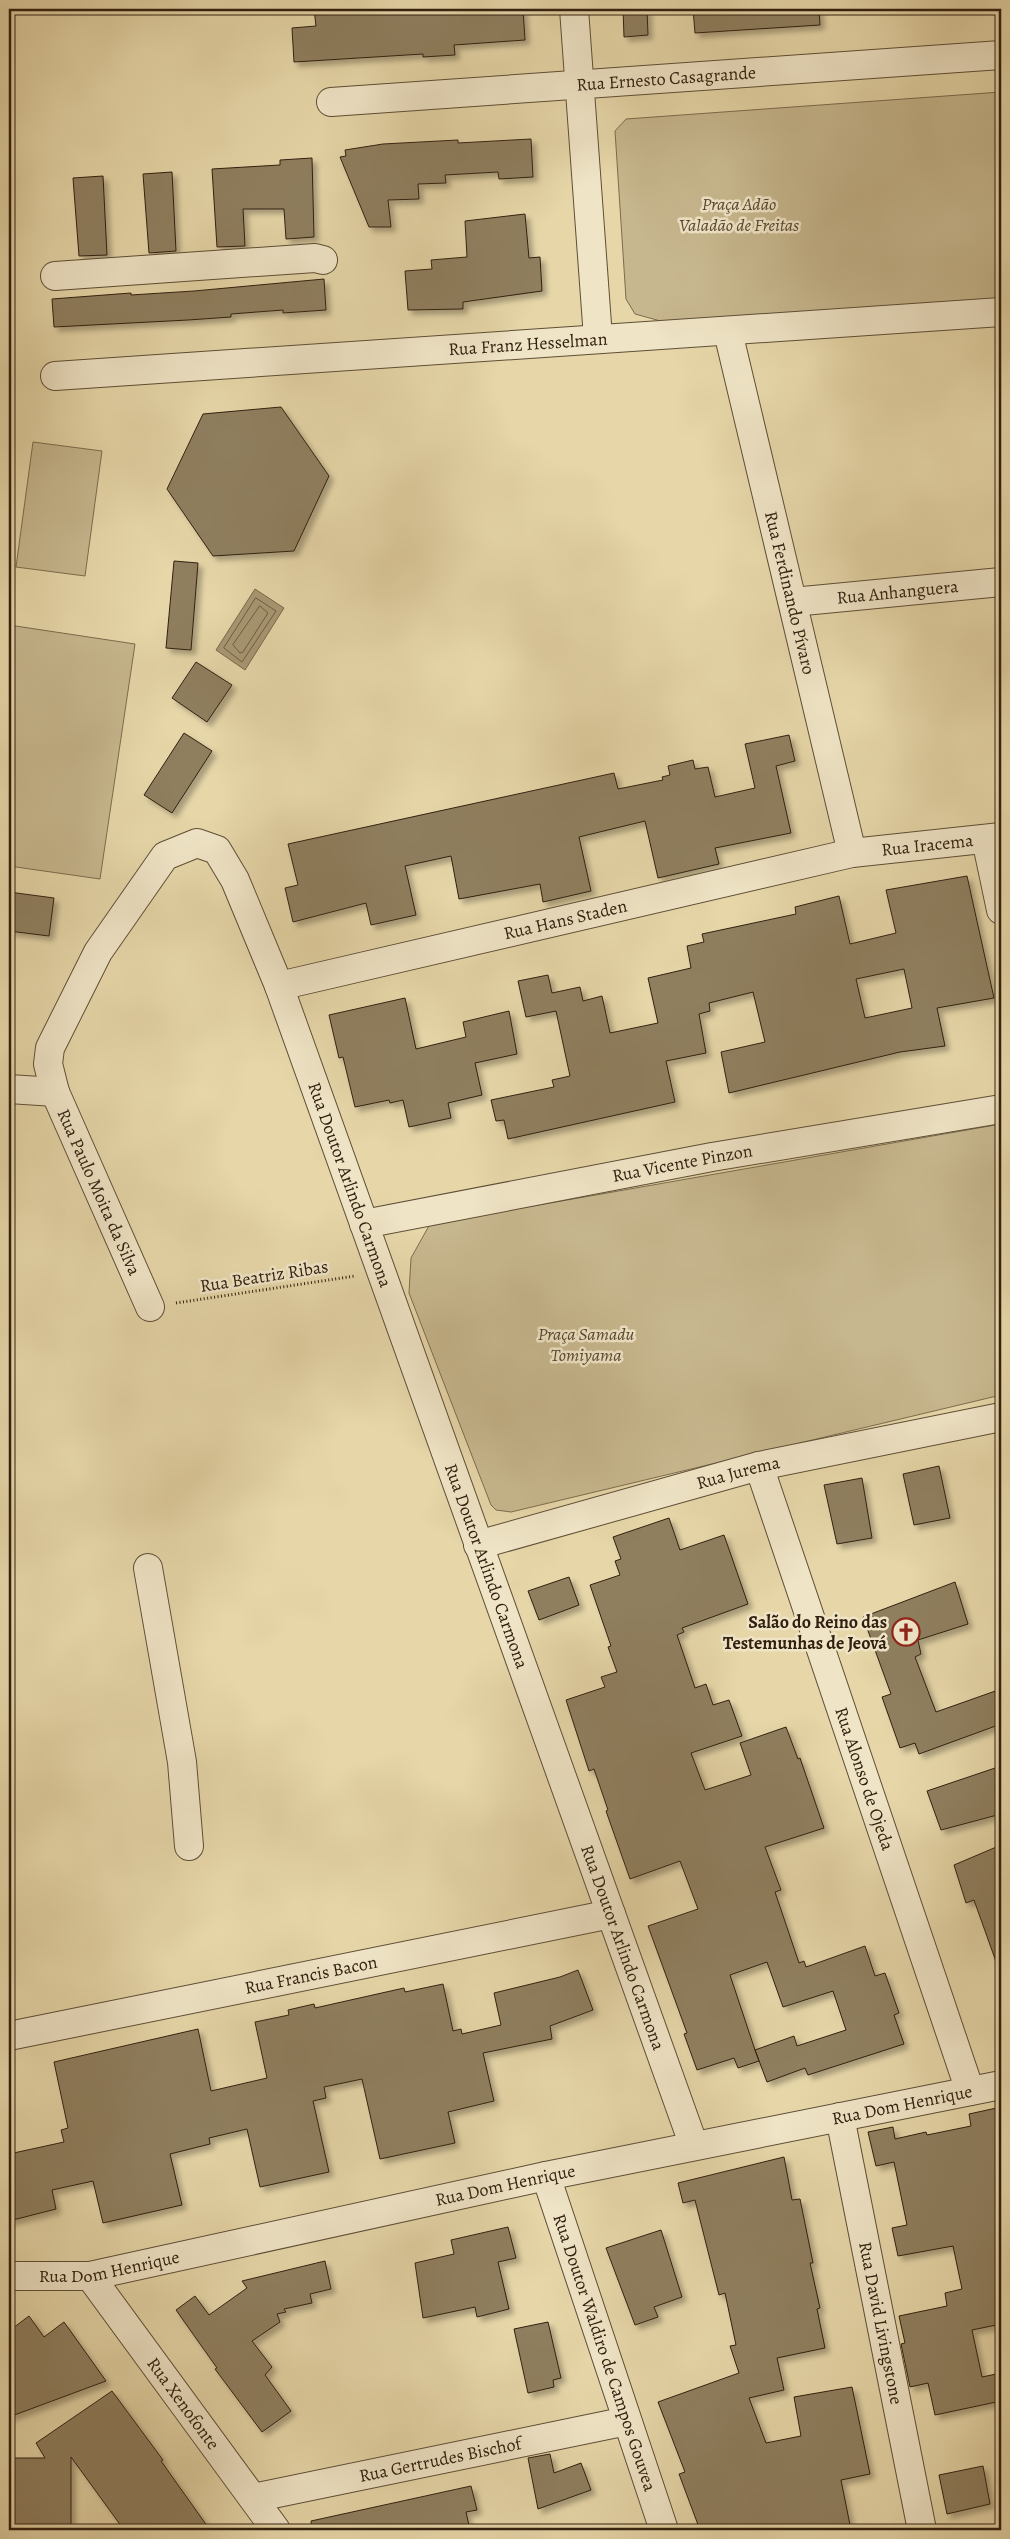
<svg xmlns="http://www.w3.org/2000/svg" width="1010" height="2539" font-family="Alegreya,serif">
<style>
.green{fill:#c7b78e;stroke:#7c6c4f}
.water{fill:#a89874;stroke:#78684c}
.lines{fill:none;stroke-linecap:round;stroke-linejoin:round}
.shore{stroke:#6c5c42;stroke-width:1}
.building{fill:#8f7f5f;stroke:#312010;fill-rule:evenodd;filter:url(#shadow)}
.minor-casing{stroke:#5e4e36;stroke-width:30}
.path{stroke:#312010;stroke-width:3;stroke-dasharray:1 2.5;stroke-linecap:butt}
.minor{stroke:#efe4c6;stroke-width:28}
.labels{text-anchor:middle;stroke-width:5;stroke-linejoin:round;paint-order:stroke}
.street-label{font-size:18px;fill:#312010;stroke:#efe4c6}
.park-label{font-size:18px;font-style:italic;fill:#564630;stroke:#efe4c6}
.poi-label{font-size:18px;font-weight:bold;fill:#312010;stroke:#efe4c6;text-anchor:end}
</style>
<defs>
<filter id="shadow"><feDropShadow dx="4.5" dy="4.5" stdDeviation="2.5" flood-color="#0004"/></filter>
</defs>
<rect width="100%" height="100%" fill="#e6d6a8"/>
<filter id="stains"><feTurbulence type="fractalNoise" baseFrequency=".004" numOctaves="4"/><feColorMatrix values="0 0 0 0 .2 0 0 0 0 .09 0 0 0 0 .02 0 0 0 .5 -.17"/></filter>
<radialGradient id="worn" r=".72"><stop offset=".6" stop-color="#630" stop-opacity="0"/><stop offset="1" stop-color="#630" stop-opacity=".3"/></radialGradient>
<path class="green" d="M 1001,92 L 1001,299 L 668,323 L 635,314 L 626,299 L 615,131 L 626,119 Z
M 33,442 L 102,451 L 85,576 L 16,567 Z
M 9,625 L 135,644 L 100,879 L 9,866 Z
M 1001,1124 L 1001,1395 L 511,1512 L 496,1510 L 491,1505 L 409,1293 L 411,1258 L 430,1224 Z"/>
<path class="water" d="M 255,589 L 284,608 L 245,670 L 216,650 Z"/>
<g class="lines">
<path class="shore" d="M 256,598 L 276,611 L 242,662 L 224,648 Z
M 260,606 L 268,613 L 243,652 L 240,653 L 233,645 Z"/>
</g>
<path class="building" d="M 314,9 L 373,9 L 374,12 L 419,9 L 523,9 L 525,40 L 454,45 L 455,55 L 423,57 L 423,54 L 294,62 L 292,28 L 316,26 Z
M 623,9 L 647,9 L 648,35 L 624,37 Z
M 693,9 L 819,9 L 820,25 L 695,33 Z
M 531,139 L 533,177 L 499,179 L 498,172 L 445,175 L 446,183 L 418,184 L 419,199 L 388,200 L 391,227 L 369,227 L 340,157 L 346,156 L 345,150 L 383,144 L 458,140 L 458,143 Z
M 312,158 L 314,237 L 286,239 L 284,209 L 243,209 L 245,246 L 217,247 L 212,169 L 280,165 L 280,160 Z
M 172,172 L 176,251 L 149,253 L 143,174 Z
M 103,176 L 107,255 L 79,256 L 73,178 Z
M 525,214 L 529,258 L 540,257 L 542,291 L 463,302 L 463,309 L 408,310 L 405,271 L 432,269 L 431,260 L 467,257 L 465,221 Z
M 324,279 L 326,310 L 283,313 L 283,310 L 231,314 L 231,317 L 188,320 L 54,327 L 52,299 L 131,293 L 131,295 L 194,291 Z
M 281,407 L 329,476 L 294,551 L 213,556 L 167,489 L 203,414 Z
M 174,561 L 198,563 L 191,650 L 166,648 Z
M 196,662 L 232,685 L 207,722 L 172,698 Z
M 184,733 L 212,751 L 172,813 L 144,795 Z
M 789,735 L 795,761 L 776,766 L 791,833 L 715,848 L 719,864 L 658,878 L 645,821 L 579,837 L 591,891 L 543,902 L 540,884 L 459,899 L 451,856 L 405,866 L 416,915 L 371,925 L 366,903 L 293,922 L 285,888 L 298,885 L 288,844 L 614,773 L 618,789 L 663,780 L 662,777 L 670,775 L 668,766 L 693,760 L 695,769 L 708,767 L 715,797 L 755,788 L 745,744 Z
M 967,876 L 994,998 L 937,1008 L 945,1046 L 900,1052 L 729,1093 L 721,1052 L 765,1042 L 753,992 L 709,1003 L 710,1011 L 699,1014 L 706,1053 L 666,1061 L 675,1102 L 508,1139 L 504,1120 L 496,1121 L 491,1100 L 554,1087 L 552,1080 L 570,1076 L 556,1011 L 526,1017 L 518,981 L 548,975 L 552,993 L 580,987 L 583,1001 L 602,996 L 610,1033 L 658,1023 L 648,978 L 691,968 L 687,946 L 704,942 L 702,934 L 796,914 L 795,907 L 839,896 L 850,944 L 896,933 L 886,890 ZM 904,969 L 912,1008 L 865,1018 L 856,979 Z
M 9,892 L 54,898 L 49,936 L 9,931 Z
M 405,998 L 416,1049 L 466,1037 L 463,1022 L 509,1011 L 517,1054 L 475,1063 L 482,1095 L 448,1103 L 451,1118 L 409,1127 L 403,1100 L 390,1103 L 389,1100 L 355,1107 L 343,1057 L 339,1058 L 329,1015 Z
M 939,1466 L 950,1518 L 914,1525 L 903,1474 Z
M 862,1478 L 872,1538 L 837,1544 L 824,1485 Z
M 669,1518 L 680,1550 L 724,1535 L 748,1604 L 682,1628 L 684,1632 L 677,1635 L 695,1688 L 706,1684 L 713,1705 L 729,1700 L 742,1736 L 691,1753 L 705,1790 L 751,1775 L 740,1743 L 786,1727 L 798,1759 L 800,1758 L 824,1828 L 765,1847 L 781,1890 L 775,1892 L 799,1963 L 804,1961 L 806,1967 L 865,1946 L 875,1976 L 885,1973 L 899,2013 L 894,2015 L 904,2044 L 808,2075 L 805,2068 L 767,2082 L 755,2050 L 759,2061 L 738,2068 L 734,2058 L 697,2070 L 684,2034 L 687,2033 L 648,1926 L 698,1909 L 680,1861 L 630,1879 L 606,1811 L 608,1810 L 594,1769 L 589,1771 L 566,1700 L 605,1687 L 601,1677 L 617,1672 L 608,1647 L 611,1646 L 590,1585 L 620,1575 L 615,1561 L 621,1559 L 613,1537 ZM 767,1962 L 783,2007 L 833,1991 L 846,2030 L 797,2046 L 794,2036 L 755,2050 L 730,1975 Z
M 569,1577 L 579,1605 L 539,1620 L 528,1591 Z
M 955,1582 L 968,1624 L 918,1640 L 921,1654 L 915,1657 L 936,1712 L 1001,1689 L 1001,1724 L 919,1754 L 915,1743 L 900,1748 L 882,1697 L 891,1694 L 863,1617 Z
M 1001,1766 L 1001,1814 L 941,1830 L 927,1791 Z
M 1001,1845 L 1001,1970 L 999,1970 L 974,1900 L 966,1903 L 954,1865 Z
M 578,1970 L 593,2010 L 550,2026 L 552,2039 L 483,2053 L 494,2101 L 448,2112 L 455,2143 L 380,2159 L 362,2079 L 324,2087 L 326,2098 L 313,2101 L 329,2172 L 260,2187 L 247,2129 L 209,2138 L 210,2144 L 170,2154 L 182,2205 L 103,2223 L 93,2181 L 52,2190 L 56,2209 L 9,2221 L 9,2154 L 64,2142 L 61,2130 L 68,2128 L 54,2062 L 198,2029 L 211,2091 L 267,2078 L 255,2022 L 289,2015 L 288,2010 L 314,2004 L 315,2008 L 404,1988 L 405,1992 L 443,1984 L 453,2031 L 461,2029 L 462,2034 L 501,2025 L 494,1993 L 560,1977 Z
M 1001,2107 L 1001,2240 L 997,2241 L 1001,2272 L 1001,2324 L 972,2330 L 982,2377 L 1001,2373 L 1001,2401 L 935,2415 L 928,2383 L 910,2387 L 901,2344 L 905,2343 L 899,2316 L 947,2306 L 945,2293 L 962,2289 L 953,2246 L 898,2256 L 892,2228 L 907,2225 L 894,2162 L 876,2166 L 868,2132 L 893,2127 L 895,2139 L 926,2132 L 927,2135 L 971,2126 L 969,2114 Z
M 784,2157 L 792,2200 L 800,2199 L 813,2263 L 810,2263 L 820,2308 L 817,2309 L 825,2348 L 777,2358 L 784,2390 L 749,2398 L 766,2443 L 801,2436 L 794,2397 L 852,2387 L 870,2474 L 841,2480 L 851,2530 L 700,2530 L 679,2474 L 685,2472 L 658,2402 L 739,2373 L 730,2346 L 736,2345 L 725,2293 L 719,2295 L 695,2200 L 683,2203 L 678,2183 Z
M 508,2227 L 516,2258 L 498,2262 L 509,2309 L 477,2317 L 475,2307 L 423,2318 L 415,2263 L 454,2254 L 451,2240 Z
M 661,2230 L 682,2297 L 654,2307 L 658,2317 L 635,2325 L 606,2248 Z
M 325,2261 L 331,2289 L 310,2294 L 312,2303 L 284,2309 L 286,2312 L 277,2314 L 280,2322 L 252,2341 L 272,2367 L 265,2375 L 291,2411 L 262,2432 L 215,2369 L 217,2368 L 176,2310 L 195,2296 L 209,2315 L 247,2288 L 242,2281 Z
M 29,2316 L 44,2337 L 64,2322 L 106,2381 L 9,2417 L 9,2331 Z
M 548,2322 L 561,2378 L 553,2380 L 554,2387 L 528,2393 L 514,2329 Z
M 112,2391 L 163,2460 L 161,2461 L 210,2530 L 124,2530 L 71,2457 L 71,2530 L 9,2530 L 9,2458 L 45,2458 L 36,2443 Z
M 550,2454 L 554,2473 L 581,2463 L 591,2490 L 538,2509 L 528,2458 Z
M 983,2466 L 990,2504 L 947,2514 L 939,2475 Z
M 471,2486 L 477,2510 L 466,2512 L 470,2530 L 312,2530 L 311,2521 Z"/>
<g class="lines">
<g class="minor-casing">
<g id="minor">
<path d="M 574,9 L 598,338"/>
<path id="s1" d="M 331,102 L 1001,55"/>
<path d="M 55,276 L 315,258 L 323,260"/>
<path id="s2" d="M 728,332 L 852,853"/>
<path id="s3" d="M 55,376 L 1001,312"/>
<path id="s4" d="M 793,602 L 1001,582"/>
<path d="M 986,839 L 1001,910"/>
<path id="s5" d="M 279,986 L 852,853 L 1001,837"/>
<path d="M 9,1089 L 55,1092"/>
<path id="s6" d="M 364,1224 L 712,1157 L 1001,1109"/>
<path id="s7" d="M 150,1307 L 55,1092 L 48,1064 L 50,1048 L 98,952 L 165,856 L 197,843 L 217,850 L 235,880 L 279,986 L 694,2146"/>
<path id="s8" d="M 759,1466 L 970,2091"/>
<path id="s9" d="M 478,1545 L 759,1466 L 1001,1417"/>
<path d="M 148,1568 L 182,1762 L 189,1846"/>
<path id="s10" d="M 9,2036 L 611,1914"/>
<path id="s11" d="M 840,2117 L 922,2530"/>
<path id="s12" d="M 546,2176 L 664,2530"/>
<path id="s13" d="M 9,2276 L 90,2276 L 546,2176 L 1001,2085"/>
<path id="s14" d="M 90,2276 L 276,2530"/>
<path id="s15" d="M 253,2498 L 627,2421"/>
</g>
</g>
<path class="path" d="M 176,1303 L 355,1276"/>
<use href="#minor" class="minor"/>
</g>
<defs>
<g id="church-ring" transform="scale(1.4375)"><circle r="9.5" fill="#efe4c6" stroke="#8f2418" stroke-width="1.5"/><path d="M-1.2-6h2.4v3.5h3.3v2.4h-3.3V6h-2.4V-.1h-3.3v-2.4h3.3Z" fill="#8f2418"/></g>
</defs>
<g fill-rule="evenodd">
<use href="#church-ring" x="906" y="1632"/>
</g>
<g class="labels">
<g class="street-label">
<text dy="6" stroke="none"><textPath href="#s1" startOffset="336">Rua Ernesto Casagrande</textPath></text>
<text dy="6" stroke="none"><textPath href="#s3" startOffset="474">Rua Franz Hesselman</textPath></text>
<text dy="6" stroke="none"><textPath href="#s2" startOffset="268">Rua Ferdinando Pívaro</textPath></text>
<text dy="6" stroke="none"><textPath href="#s4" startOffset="105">Rua Anhanguera</textPath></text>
<text dy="6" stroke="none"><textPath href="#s5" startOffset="664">Rua Iracema</textPath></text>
<text dy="6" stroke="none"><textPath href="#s5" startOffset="294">Rua Hans Staden</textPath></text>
<text dy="6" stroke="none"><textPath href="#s6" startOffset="324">Rua Vicente Pinzon</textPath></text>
<text dy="6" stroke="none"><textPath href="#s7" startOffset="921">Rua Doutor Arlindo Carmona</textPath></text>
<text transform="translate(99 1192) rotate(66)" y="6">Rua Paulo Moita da Silva</text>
<text transform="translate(264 1276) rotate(-9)" y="6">Rua Beatriz Ribas</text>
<text dy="6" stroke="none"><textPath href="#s9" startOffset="270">Rua Jurema</textPath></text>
<text dy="6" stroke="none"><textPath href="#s7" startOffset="1326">Rua Doutor Arlindo Carmona</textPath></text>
<text dy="6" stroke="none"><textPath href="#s8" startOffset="330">Rua Alonso de Ojeda</textPath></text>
<text dy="6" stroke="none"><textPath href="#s7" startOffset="1731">Rua Doutor Arlindo Carmona</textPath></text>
<text dy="6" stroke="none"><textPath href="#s10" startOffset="308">Rua Francis Bacon</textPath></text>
<text dy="6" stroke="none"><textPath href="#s13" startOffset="911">Rua Dom Henrique</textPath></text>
<text dy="6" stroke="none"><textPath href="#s13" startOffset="506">Rua Dom Henrique</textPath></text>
<text dy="6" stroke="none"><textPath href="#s13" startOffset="101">Rua Dom Henrique</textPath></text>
<text dy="6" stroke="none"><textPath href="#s11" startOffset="210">Rua David Livingstone</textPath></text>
<text dy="6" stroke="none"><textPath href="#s12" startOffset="186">Rua Doutor Waldiro de Campos Gouvea</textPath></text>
<text dy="6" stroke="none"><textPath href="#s14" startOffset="158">Rua Xenofonte</textPath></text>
<text dy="6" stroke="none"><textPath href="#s15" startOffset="191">Rua Gertrudes Bischof</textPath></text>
</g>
<g class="park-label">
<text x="739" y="210">Praça Adão<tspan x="739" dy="21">Valadão de Freitas</tspan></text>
<text x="586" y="1340">Praça Samadu<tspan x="586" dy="21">Tomiyama</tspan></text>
</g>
<g class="poi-label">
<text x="887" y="1628">Salão do Reino das<tspan x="887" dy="21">Testemunhas de Jeová</tspan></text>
</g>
</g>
<rect width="1010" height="2539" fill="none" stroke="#e6d6a8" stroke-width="30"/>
<rect x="10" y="10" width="990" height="2519" fill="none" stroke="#312010" stroke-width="2.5"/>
<rect x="15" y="15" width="980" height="2509" fill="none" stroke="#312010"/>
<rect width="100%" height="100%" filter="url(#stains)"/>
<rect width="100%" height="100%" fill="url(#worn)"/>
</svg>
